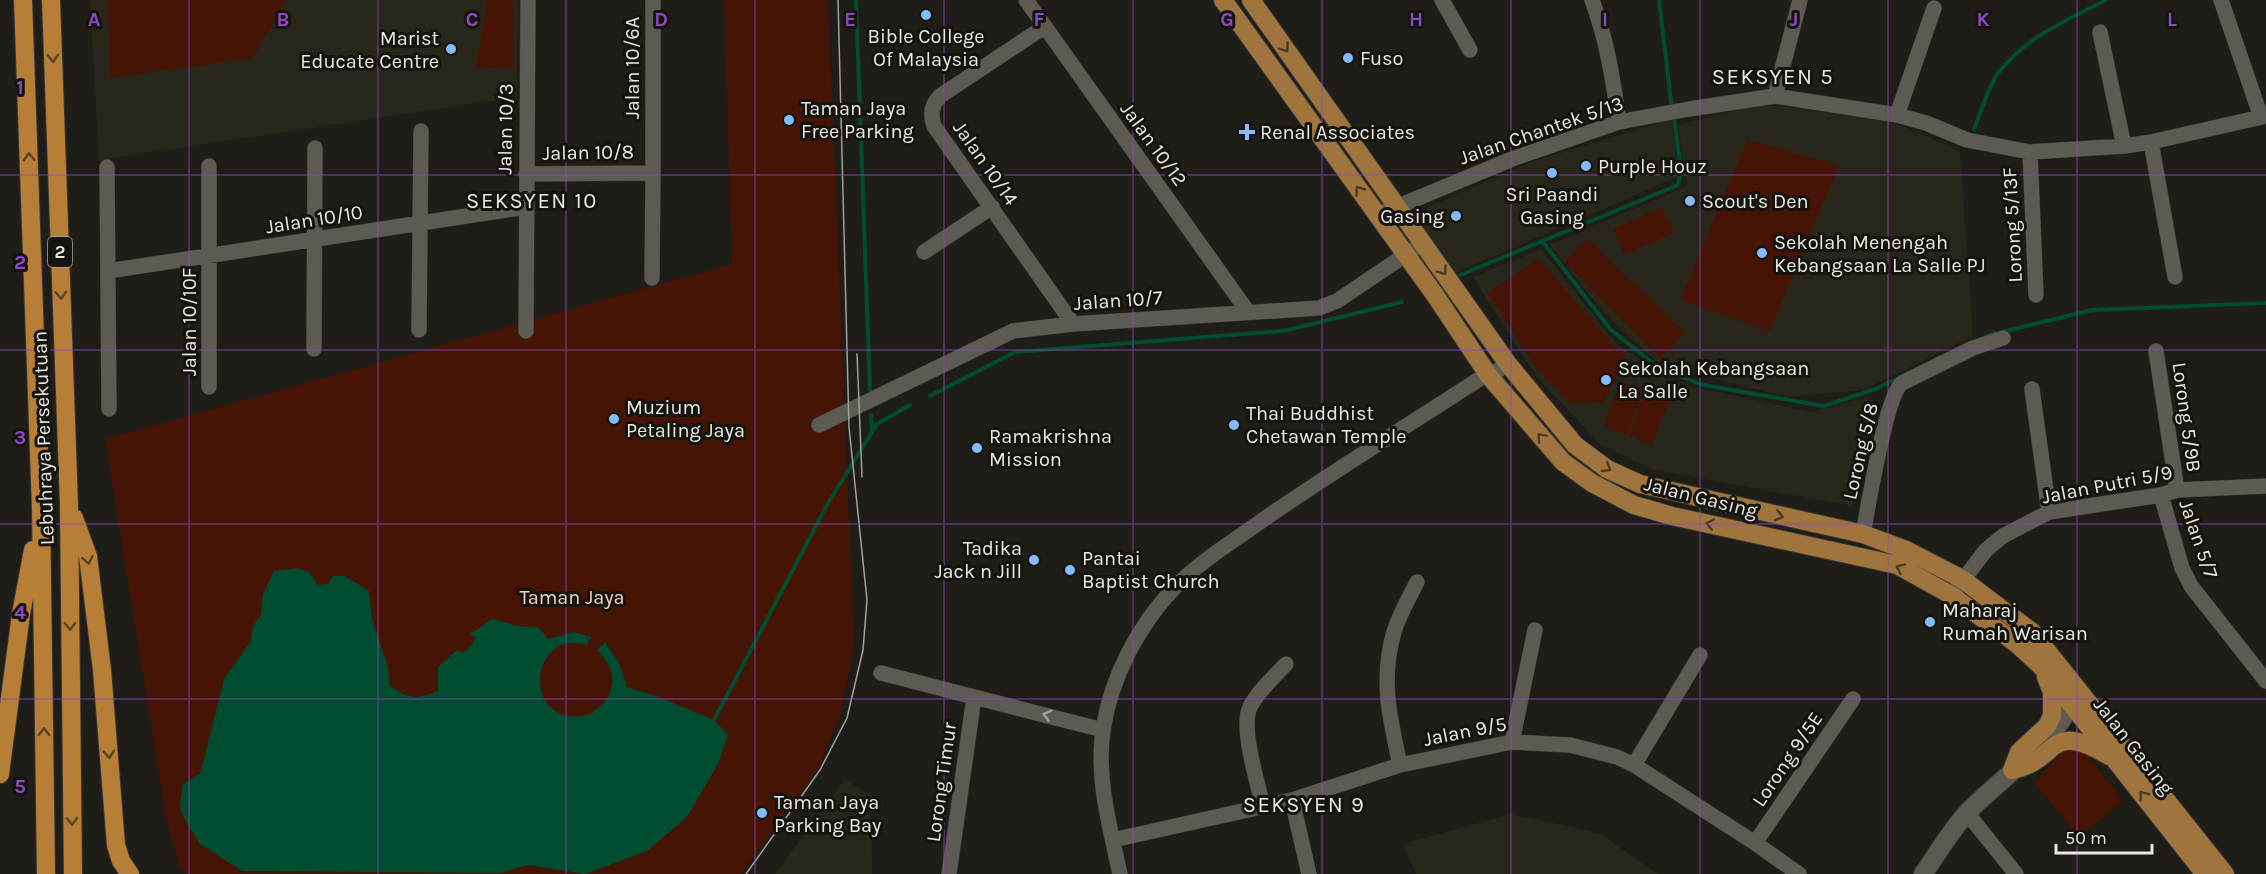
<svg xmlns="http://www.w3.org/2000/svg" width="2266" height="874" font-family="Karla,sans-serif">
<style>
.built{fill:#28261a}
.green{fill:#461405}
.water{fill:#004c30}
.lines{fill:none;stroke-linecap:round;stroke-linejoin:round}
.stream{stroke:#004c30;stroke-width:4}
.minor-casing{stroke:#3a3835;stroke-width:16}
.tertiary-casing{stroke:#3a3835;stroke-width:20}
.primary-casing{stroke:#3a3835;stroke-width:20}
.trunk-casing{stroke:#3a3835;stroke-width:20}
.minor{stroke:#5b5a53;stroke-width:15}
.tertiary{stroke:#5b5a53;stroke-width:18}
.primary{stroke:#9f753d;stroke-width:18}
.trunk{stroke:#b67e36;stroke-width:18}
.tram{stroke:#a1a09b;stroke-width:1.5}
.oneway{stroke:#4c3b21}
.oneway2{stroke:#5d4421}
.oneway3{stroke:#a2a19c}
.grid{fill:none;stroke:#8c48c5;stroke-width:1.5;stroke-opacity:0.55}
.poi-dot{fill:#84bbfb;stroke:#15140f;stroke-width:2}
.labels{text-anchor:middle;stroke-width:6;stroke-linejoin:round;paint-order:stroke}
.shield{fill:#15140f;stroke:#a9a8a4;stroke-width:1.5}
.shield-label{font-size:18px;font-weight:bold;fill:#e9e8e4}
.poi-label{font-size:20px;fill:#e9e8e4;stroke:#15140f;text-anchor:start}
.street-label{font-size:20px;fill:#e9e8e4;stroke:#15140f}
.park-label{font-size:20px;fill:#f5cfc4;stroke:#15140f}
.quarter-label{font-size:22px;letter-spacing:1.5px;fill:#e9e8e4;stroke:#15140f}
.grid-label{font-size:20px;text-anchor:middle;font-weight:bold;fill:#8c48c5;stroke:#15140f;stroke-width:6;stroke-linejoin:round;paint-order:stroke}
</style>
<rect width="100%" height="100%" fill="#1e1d18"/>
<path class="built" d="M 90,0 L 518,0 L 517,97 L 99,160 Z
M 1758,105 L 1789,107 L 1895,123 L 1960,151 L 1973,336 L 1864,390 L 1787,397 L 1660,365 L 1602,311 L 1550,245 L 1687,186 L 1678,125 Z
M 1672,119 L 1679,176 L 1453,274 L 1412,214 L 1534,161 Z
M 1541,249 L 1617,344 L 1679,384 L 1812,412 L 1869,397 L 1852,506 L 1651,469 L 1600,444 L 1535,375 L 1473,277 Z
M 845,779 L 871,796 L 872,874 L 775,874 Z
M 1511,814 L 1599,833 L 1658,874 L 1416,874 L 1403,844 Z"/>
<path class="green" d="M 108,0 L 286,0 L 253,58 L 110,78 Z
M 487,0 L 514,0 L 513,69 L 476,67 Z
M 724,0 L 828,0 L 854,645 L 840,717 L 817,771 L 741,874 L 187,874 L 180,870 L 166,818 L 105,439 L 732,264 Z
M 1747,140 L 1839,165 L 1770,331 L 1680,300 Z
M 1662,207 L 1674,233 L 1624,255 L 1613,229 Z
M 1587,238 L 1685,333 L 1661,359 L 1564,262 Z
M 1539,259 L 1615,347 L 1626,356 L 1604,402 L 1570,403 L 1537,369 L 1487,293 Z
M 1621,381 L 1644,390 L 1627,435 L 1603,426 Z
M 1646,390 L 1670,399 L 1652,445 L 1629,436 Z
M 2082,749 L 2123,801 L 2079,837 L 2034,783 L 2065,750 Z"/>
<path class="water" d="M 298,568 L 310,573 L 318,585 L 328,584 L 333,576 L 345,576 L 369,591 L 372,619 L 388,667 L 389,685 C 409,700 416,699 438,691 L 438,667 L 457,650 L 463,653 L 471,646 L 476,638 L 470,634 L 492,619 L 517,626 L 538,627 L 548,639 L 574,632 L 591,637 L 587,645 C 577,643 565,641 556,648 C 535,663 534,699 557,712 C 592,731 636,686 597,650 L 605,642 L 619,663 L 627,687 L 656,696 L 714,720 L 728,735 L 718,764 L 687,817 L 647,851 L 585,874 L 528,865 L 500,873 L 242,871 L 200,844 L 184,818 L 180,805 L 183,784 L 200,774 L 224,679 L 251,641 L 253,626 L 261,615 L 263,594 L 274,571 Z"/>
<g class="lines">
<path class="stream" d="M 856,0 L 870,391
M 1659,0 L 1672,109
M 1974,129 C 1981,112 1988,87 1998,73 C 2026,37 2067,20 2106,0
M 1543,242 L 1610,329 L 1660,369 L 1703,385 L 1824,406 L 1878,388 L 1900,377
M 1453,278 L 1678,185 L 1681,171 L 1674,117
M 2002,332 L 2092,310 L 2266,303
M 1980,339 L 1995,333
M 930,396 L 1015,352 L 1283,331 L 1402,302
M 871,415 L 872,432
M 714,720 L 828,503 L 877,424 L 910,405"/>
<g class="minor-casing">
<path id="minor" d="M 1026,0 L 1248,312
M 1442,0 L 1470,50
M 1592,0 C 1607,40 1613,80 1619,122
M 2221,0 L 2261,117
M 1044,27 L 940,96 C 931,105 930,115 934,126 L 1073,324
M 2100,32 L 2124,146
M 1775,96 L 1800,0
M 1897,115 L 1934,8
M 2151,142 L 2175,277
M 2030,152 L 2036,295
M 107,167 L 109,409
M 653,173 L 653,0
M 526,174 L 653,173 L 652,278
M 1377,215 L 1512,159 L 1619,122 L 1689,109 L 1775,96 L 1897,115 L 1926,123 L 1967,140 L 2030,152 L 2124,146 L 2151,142 L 2266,116
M 924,252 L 992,207
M 108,271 L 526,207
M 419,330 L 421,131
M 526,331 L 528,0
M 314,349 L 315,148
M 2156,351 L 2177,490
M 209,387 L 209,166
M 2032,389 L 2049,512
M 819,425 L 1013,331 L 1073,324 L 1319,308 L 1337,301 L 1423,243
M 2161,495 L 2182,568 L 2191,586 L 2266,681
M 1863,534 C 1868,508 1886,395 1902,383 L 1973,348 L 2003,338
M 1956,589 L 1986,550 L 2003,536 L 2049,512 L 2161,495 L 2177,490 L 2266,486
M 881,673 L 1103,730
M 1512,742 L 1535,630
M 1400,765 C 1390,719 1380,679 1394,632 C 1399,615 1409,598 1417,582
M 1634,765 L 1700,655
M 1292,800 L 1309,874
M 1263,807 C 1258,783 1240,728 1250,707 C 1258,691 1274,677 1286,664
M 1967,813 L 2016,874
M 1113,840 L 1292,800 L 1400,765 L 1512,742 L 1570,745 L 1617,757 L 1634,765 L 1755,843 L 1799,874
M 1755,843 L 1853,699
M 949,874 L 974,697
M 1120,874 C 1110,827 1096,779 1103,730 C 1111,677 1139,624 1176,586 C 1203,559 1237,539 1267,517 C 1337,469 1410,424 1481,378 L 1489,376 L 1508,364"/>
</g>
<g class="tertiary-casing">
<path id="tertiary" d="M 1923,874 C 1937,854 1950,832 1966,814 C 1994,783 2071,731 2074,691"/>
</g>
<g class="primary-casing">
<path id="primary" d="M 1223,0 L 1435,295 L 1489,376 L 1563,462 L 1592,483 L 1634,505 L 1672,516 L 1897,565 L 1951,595 L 2017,644 L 2041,666 L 2205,874
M 1251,0 L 1508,364 L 1575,445 L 1607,469 L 1640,484 L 1863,534 L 1906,550 L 1962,579 L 2032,632 L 2225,874
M 2012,770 L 2019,752 L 2047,726 L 2052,716 L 2052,692 L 2046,677
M 2012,770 C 2061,760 2046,719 2109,756"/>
</g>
<g class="trunk-casing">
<path id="trunk" d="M 23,0 L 41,508 L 46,874
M 51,0 L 69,505 L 73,874
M 74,518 L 88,556 L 102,670 L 116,845 L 121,861 L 130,874
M 0,774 L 21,614 L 33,550"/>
</g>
<use href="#minor" class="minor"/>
<use href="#tertiary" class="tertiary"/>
<use href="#primary" class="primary"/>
<use href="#trunk" class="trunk"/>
<path class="tram" d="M 857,354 L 862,477
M 746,874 L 820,770 L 847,718 L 863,650 L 867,600 L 849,427 L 838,0"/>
</g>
<defs><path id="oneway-chevron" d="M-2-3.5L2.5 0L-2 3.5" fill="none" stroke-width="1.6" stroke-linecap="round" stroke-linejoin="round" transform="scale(1.5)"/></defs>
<g class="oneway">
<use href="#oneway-chevron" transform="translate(1285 48) rotate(55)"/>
<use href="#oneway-chevron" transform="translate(1359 190) rotate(-126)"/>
<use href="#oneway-chevron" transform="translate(1443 271) rotate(55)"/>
<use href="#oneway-chevron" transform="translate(1541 437) rotate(-131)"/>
<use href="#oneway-chevron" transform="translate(1607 468) rotate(31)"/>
<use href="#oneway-chevron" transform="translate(1779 516) rotate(14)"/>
<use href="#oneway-chevron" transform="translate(1710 524) rotate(-168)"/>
<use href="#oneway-chevron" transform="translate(1900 568) rotate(-156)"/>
<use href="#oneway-chevron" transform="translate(2143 795) rotate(-128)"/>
</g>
<g class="oneway2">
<use href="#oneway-chevron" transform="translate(53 58) rotate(88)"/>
<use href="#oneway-chevron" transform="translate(29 157) rotate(-92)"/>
<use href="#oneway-chevron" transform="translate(61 295) rotate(88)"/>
<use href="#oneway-chevron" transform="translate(88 560) rotate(79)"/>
<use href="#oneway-chevron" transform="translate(70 626) rotate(89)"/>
<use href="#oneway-chevron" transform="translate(44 732) rotate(-91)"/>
<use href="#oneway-chevron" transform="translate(109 754) rotate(85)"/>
<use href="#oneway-chevron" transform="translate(72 821) rotate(89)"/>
</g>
<use class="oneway3" href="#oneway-chevron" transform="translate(1047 715) rotate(-166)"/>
<path class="grid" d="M 189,0 L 189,874M 378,0 L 378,874M 566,0 L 566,874M 755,0 L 755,874M 944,0 L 944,874M 1133,0 L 1133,874M 1322,0 L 1322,874M 1511,0 L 1511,874M 1700,0 L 1700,874M 1888,0 L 1888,874M 2077,0 L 2077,874M 0,175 L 2266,175M 0,350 L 2266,350M 0,524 L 2266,524M 0,699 L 2266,699"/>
<g class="poi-dot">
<circle cx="926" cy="15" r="6"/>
<circle cx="451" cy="49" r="6"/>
<circle cx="1348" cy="58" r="6"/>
<circle cx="789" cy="120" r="6"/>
<path d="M1244 123h6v6h6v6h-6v6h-6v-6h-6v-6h6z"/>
<circle cx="1586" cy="166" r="6"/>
<circle cx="1552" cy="173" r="6"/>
<circle cx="1690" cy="201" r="6"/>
<circle cx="1456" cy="216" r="6"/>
<circle cx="1762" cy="253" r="6"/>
<circle cx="1606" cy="380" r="6"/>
<circle cx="614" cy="419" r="6"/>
<circle cx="1234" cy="425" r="6"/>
<circle cx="977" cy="448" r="6"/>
<circle cx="1034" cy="560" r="6"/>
<circle cx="1070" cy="570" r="6"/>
<circle cx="1930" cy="622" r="6"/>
<circle cx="762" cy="813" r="6"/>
</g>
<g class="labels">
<rect class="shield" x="48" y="237" width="24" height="30" rx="4.5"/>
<g class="shield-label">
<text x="60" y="258">2</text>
</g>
<g class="poi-label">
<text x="926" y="43" text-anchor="middle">Bible College<tspan x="926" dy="23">Of Malaysia</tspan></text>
<text x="439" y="45" text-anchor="end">Marist<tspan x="439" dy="23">Educate Centre</tspan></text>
<text x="1360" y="65">Fuso</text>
<text x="801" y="115">Taman Jaya<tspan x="801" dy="23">Free Parking</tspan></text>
<text x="1260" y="139">Renal Associates</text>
<text x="1598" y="173">Purple Houz</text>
<text x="1552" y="201" text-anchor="middle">Sri Paandi<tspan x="1552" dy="23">Gasing</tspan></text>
<text x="1702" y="208">Scout's Den</text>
<text x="1444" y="223" text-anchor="end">Gasing</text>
<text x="1774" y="249">Sekolah Menengah<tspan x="1774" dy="23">Kebangsaan La Salle PJ</tspan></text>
<text x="1618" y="375">Sekolah Kebangsaan<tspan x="1618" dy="23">La Salle</tspan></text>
<text x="626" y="414">Muzium<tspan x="626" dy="23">Petaling Jaya</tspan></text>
<text x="1246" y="420">Thai Buddhist<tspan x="1246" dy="23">Chetawan Temple</tspan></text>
<text x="989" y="443">Ramakrishna<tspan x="989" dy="23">Mission</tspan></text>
<text x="1022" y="555" text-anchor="end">Tadika<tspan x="1022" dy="23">Jack n Jill</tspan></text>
<text x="1082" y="565">Pantai<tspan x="1082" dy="23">Baptist Church</tspan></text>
<text x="1942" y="617">Maharaj<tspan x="1942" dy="23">Rumah Warisan</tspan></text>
<text x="774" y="809">Taman Jaya<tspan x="774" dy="23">Parking Bay</tspan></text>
</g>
<g class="street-label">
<text transform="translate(632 68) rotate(-90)" y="7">Jalan 10/6A</text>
<text transform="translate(505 129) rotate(-89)" y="7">Jalan 10/3</text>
<text transform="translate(1541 130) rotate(-19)" y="7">Jalan Chantek 5/13</text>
<text transform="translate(1154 144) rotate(54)" y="7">Jalan 10/12</text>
<text transform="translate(588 152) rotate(-1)" y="7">Jalan 10/8</text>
<text transform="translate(986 163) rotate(55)" y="7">Jalan 10/14</text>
<text transform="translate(314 219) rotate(-9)" y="7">Jalan 10/10</text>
<text transform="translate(2012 225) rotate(-93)" y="7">Lorong 5/13F</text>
<text transform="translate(1118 300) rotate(-4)" y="7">Jalan 10/7</text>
<text transform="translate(189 322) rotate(-90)" y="7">Jalan 10/10F</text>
<text transform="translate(2187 417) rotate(82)" y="7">Lorong 5/9B</text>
<text transform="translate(43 438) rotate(-92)" y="7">Lebuhraya Persekutuan</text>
<text transform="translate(1860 451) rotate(-77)" y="7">Lorong 5/8</text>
<text transform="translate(2107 484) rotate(-11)" y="7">Jalan Putri 5/9</text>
<text transform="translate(1701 497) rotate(14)" y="7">Jalan Gasing</text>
<text transform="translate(2199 539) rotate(71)" y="7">Jalan 5/7</text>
<text transform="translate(1465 731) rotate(-11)" y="7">Jalan 9/5</text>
<text transform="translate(2134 746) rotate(52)" y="7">Jalan Gasing</text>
<text transform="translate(1787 759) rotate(-56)" y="7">Lorong 9/5E</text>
<text transform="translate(941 782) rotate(-82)" y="7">Lorong Timur</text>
</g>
<g class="park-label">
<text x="572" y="604">Taman Jaya</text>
</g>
<g class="quarter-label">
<text x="1773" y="84">SEKSYEN 5</text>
<text x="532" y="208">SEKSYEN 10</text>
<text x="1304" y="812">SEKSYEN 9</text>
</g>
</g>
<g class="grid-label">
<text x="94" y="26">A</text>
<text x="283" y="26">B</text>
<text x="472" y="26">C</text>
<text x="661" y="26">D</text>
<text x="850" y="26">E</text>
<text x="1039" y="26">F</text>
<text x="1227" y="26">G</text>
<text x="1416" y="26">H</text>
<text x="1605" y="26">I</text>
<text x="1794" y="26">J</text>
<text x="1983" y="26">K</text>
<text x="2172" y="26">L</text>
<text x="20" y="94">1</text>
<text x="20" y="269">2</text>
<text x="20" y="444">3</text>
<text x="20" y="619">4</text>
<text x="20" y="793">5</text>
</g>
<path d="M2056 844v9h96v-9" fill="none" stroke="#e9e8e4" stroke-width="3"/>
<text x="2065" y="844" font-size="18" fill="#e9e8e4" stroke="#15140f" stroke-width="4.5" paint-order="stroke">50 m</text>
</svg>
